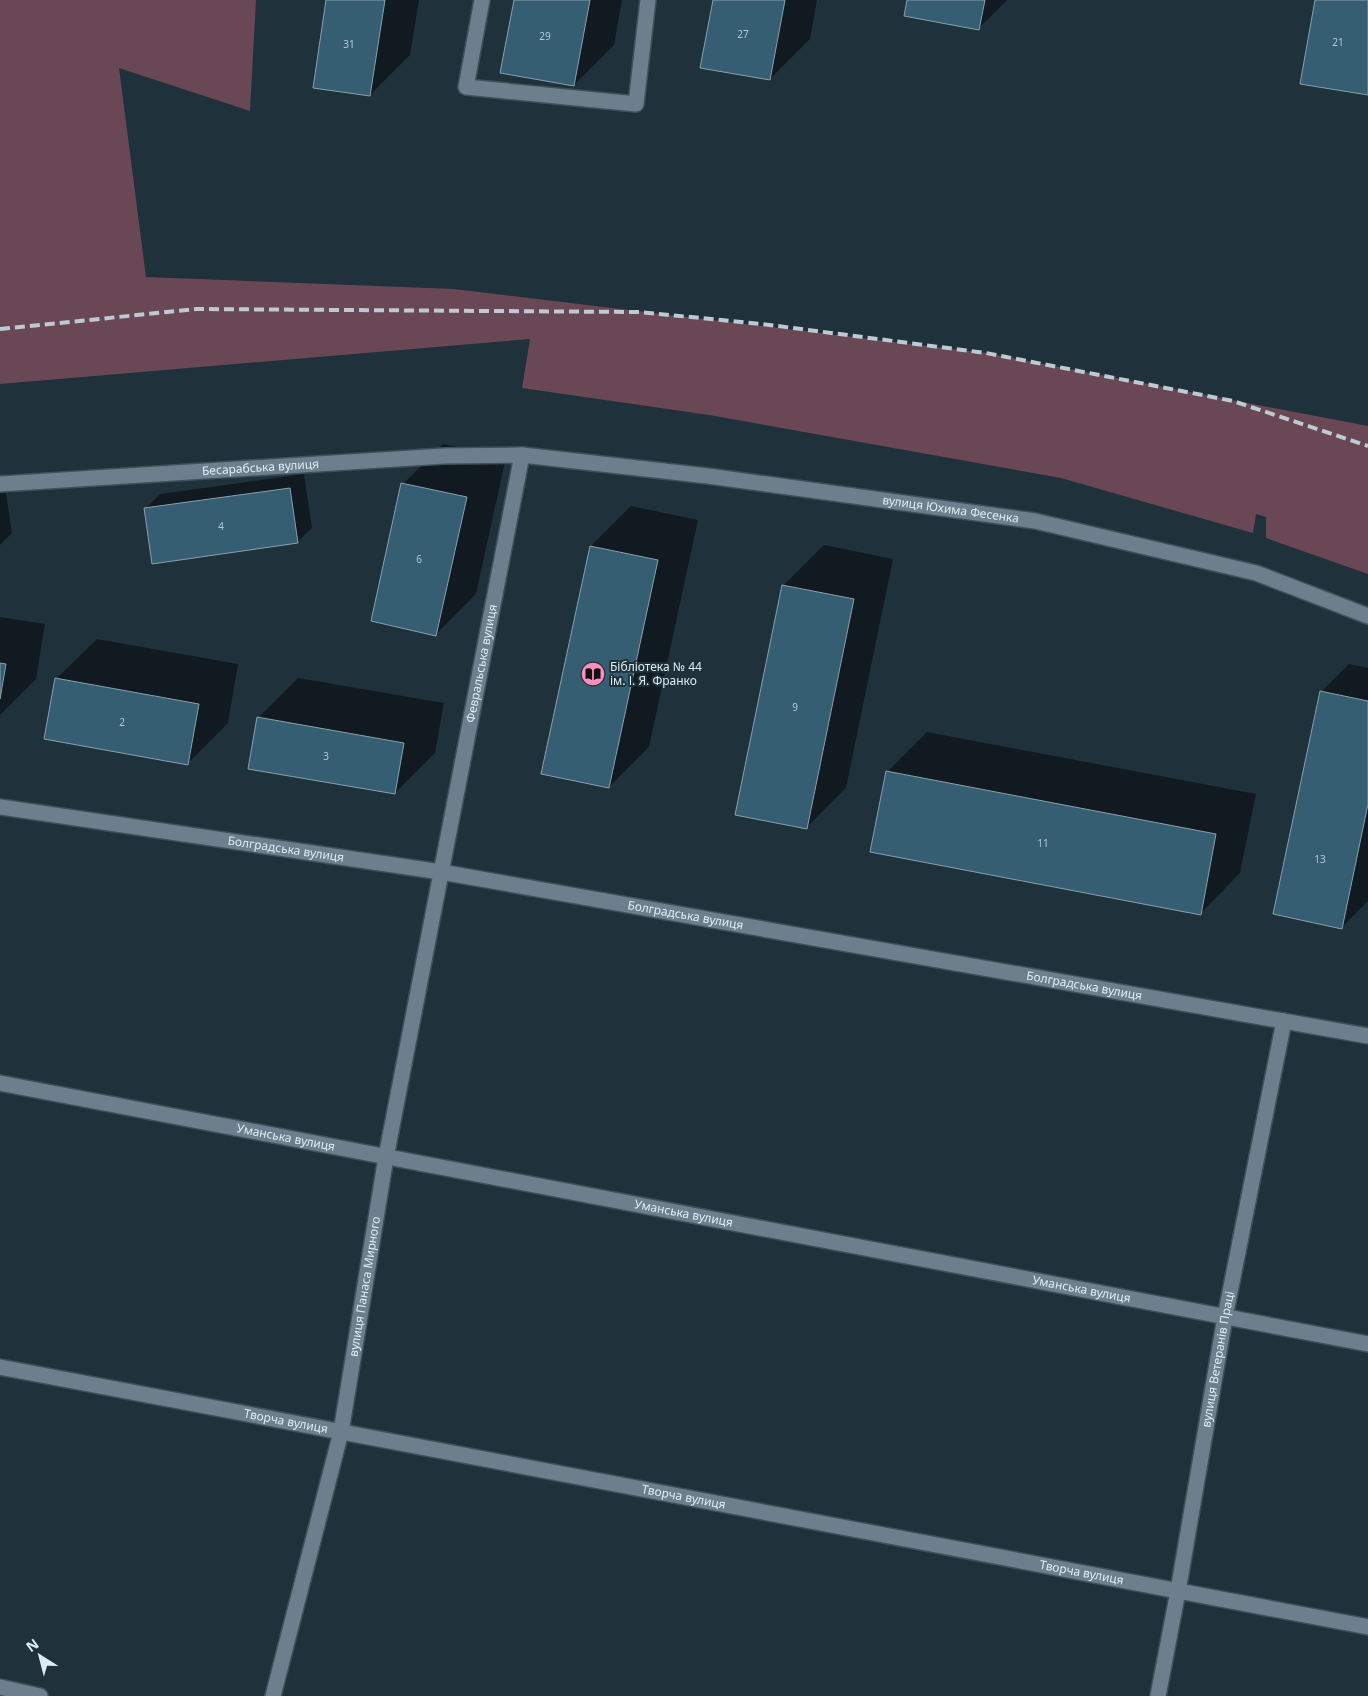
<svg xmlns="http://www.w3.org/2000/svg" width="1368" height="1696" font-family="'Noto Sans',sans-serif">
<style>
.green{fill:#694755}
.shadow{fill:#0007}
.building{fill:#355e72;stroke:#8aa0ac}
.lines{fill:none;stroke-linecap:round;stroke-linejoin:round}
.minor-casing{stroke:#3f5059;stroke-width:18}
.minor{stroke:#6b808c;stroke-width:15}
.rail{stroke:#bdcad2;stroke-width:4;stroke-dasharray:10 5;stroke-linecap:butt}
.labels{text-anchor:middle;stroke-width:4;stroke-linejoin:round;paint-order:stroke}
.number-label{font-size:10px;fill:#b4c8d2}
.street-label{font-size:12px;fill:#dfebf2;stroke:#1f323c}
.poi-label{font-size:12px;fill:#dfebf2;stroke:#1f323c;text-anchor:start}
</style>
<rect width="100%" height="100%" fill="#1f323c"/>
<path class="green" d="M 0,0 L 256,0 L 250,111 L 119,68 L 146,277 L 454,289 L 986,353 L 1368,426 L 1368,574 L 1266,538 L 1266,517 L 1256,514 L 1253,533 L 1061,478 L 709,415 L 522,388 L 530,339 L 0,384 Z"/>
<path class="shadow" d="M 328,0 L 419,0 L 410,55 L 370,95 Z
M 515,0 L 622,0 L 614,45 L 574,85 Z
M 714,0 L 817,0 L 810,39 L 770,79 Z
M 909,0 L 1007,0 L 979,28 Z
M 443,444 L 506,457 L 476,594 L 436,634 L 403,484 Z
M 304,474 L 312,528 L 297,542 L 145,509 L 160,494 Z
M 0,480 L 4,480 L 12,533 L 0,545 Z
M 631,506 L 698,520 L 649,747 L 609,787 L 591,546 Z
M 824,545 L 893,559 L 846,788 L 806,828 L 737,814 L 784,585 Z
M 0,617 L 45,624 L 36,679 L 0,715 Z
M 97,639 L 238,664 L 228,723 L 188,763 L 56,679 Z
M 1349,664 L 1368,668 L 1368,901 L 1341,928 L 1321,692 Z
M 298,678 L 444,703 L 435,753 L 395,793 L 258,718 Z
M 927,732 L 1256,794 L 1240,873 L 1200,914 L 887,772 Z"/>
<path class="building" d="M 326,0 L 385,0 L 370,96 L 313,88 Z
M 514,0 L 590,0 L 574,86 L 500,73 Z
M 713,0 L 785,0 L 770,80 L 700,68 Z
M 907,0 L 985,0 L 979,30 L 904,16 Z
M 1315,0 L 1368,0 L 1368,95 L 1300,84 Z
M 401,483 L 467,497 L 436,636 L 371,621 Z
M 290,488 L 298,543 L 152,564 L 144,508 Z
M 590,546 L 658,560 L 609,788 L 541,774 Z
M 782,585 L 854,599 L 807,829 L 735,815 Z
M 0,663 L 6,664 L 0,699 Z
M 55,678 L 199,704 L 188,765 L 44,739 Z
M 1320,691 L 1368,701 L 1368,804 L 1342,929 L 1273,914 Z
M 257,717 L 404,743 L 395,794 L 248,769 Z
M 886,771 L 1216,834 L 1201,915 L 870,852 Z"/>
<g class="lines">
<g class="minor-casing">
<g id="minor">
<path d="M 482,0 L 466,87 L 636,104 L 648,0"/>
<path id="s1" d="M 0,484 L 444,456 L 522,455 L 708,476 L 1035,521 L 1256,573 L 1368,616"/>
<path id="s2" d="M 0,807 L 441,872 L 1368,1036"/>
<path id="s3" d="M 0,1083 L 1368,1344"/>
<path id="s4" d="M 0,1367 L 1368,1627"/>
<path d="M 0,1687 L 40,1696"/>
<path id="s5" d="M 273,1696 L 341,1432 L 386,1157 L 522,455"/>
<path id="s6" d="M 1158,1696 L 1178,1591 L 1225,1317 L 1284,1021"/>
</g>
</g>
<use href="#minor" class="minor"/>
<path class="rail" d="M 0,329 L 197,309 L 639,312 L 762,324 L 986,353 L 1233,401 L 1368,446"/>
</g>
<defs>
<g id="library-disc" transform="scale(1.25)"><circle r="9.5" fill="#fd8ebe" stroke="#1f323c"/><path d="M-6-4Q-3-5.5-.7-3.5V5Q-3 3-6 4ZM6-4Q3-5.5 .7-3.5V5Q3 3 6 4Z" fill="#111"/></g>
</defs>
<g fill-rule="evenodd">
<use href="#library-disc" x="593" y="674"/>
</g>
<g class="labels">
<g class="number-label">
<text x="743" y="38">27</text>
<text x="545" y="40">29</text>
<text x="1338" y="46">21</text>
<text x="349" y="48">31</text>
<text x="221" y="530">4</text>
<text x="419" y="563">6</text>
<text x="795" y="711">9</text>
<text x="122" y="726">2</text>
<text x="326" y="760">3</text>
<text x="1043" y="847">11</text>
<text x="1320" y="863">13</text>
</g>
<g class="street-label">
<text dy="4" stroke="none"><textPath href="#s1" startOffset="261">Бесарабська вулиця</textPath></text>
<text dy="4" stroke="none"><textPath href="#s1" startOffset="955">вулиця Юхима Фесенка</textPath></text>
<text dy="4" stroke="none"><textPath href="#s5" startOffset="1054">Февральська вулиця</textPath></text>
<text dy="4" stroke="none"><textPath href="#s2" startOffset="289">Болградська вулиця</textPath></text>
<text dy="4" stroke="none"><textPath href="#s2" startOffset="694">Болградська вулиця</textPath></text>
<text dy="4" stroke="none"><textPath href="#s2" startOffset="1099">Болградська вулиця</textPath></text>
<text dy="4" stroke="none"><textPath href="#s3" startOffset="291">Уманська вулиця</textPath></text>
<text dy="4" stroke="none"><textPath href="#s3" startOffset="696">Уманська вулиця</textPath></text>
<text dy="4" stroke="none"><textPath href="#s5" startOffset="420">вулиця Панаса Мирного</textPath></text>
<text dy="4" stroke="none"><textPath href="#s3" startOffset="1101">Уманська вулиця</textPath></text>
<text dy="4" stroke="none"><textPath href="#s6" startOffset="342">вулиця Ветеранів Праці</textPath></text>
<text dy="4" stroke="none"><textPath href="#s4" startOffset="291">Творча вулиця</textPath></text>
<text dy="4" stroke="none"><textPath href="#s4" startOffset="696">Творча вулиця</textPath></text>
<text dy="4" stroke="none"><textPath href="#s4" startOffset="1101">Творча вулиця</textPath></text>
</g>
<g class="poi-label">
<text x="610" y="671">Бібліотека № 44<tspan x="610" dy="14">ім. І. Я. Франко</tspan></text>
</g>
</g>
<g transform="translate(40 1656) rotate(324)" stroke="#1f323c" stroke-width="4" paint-order="stroke">
<path d="M0-4L9 19L0 12L-9 19Z" fill="#dfebf2"/>
<text y="-8" font-size="14" font-weight="bold" text-anchor="middle" fill="#dfebf2">N</text>
</g>
</svg>
